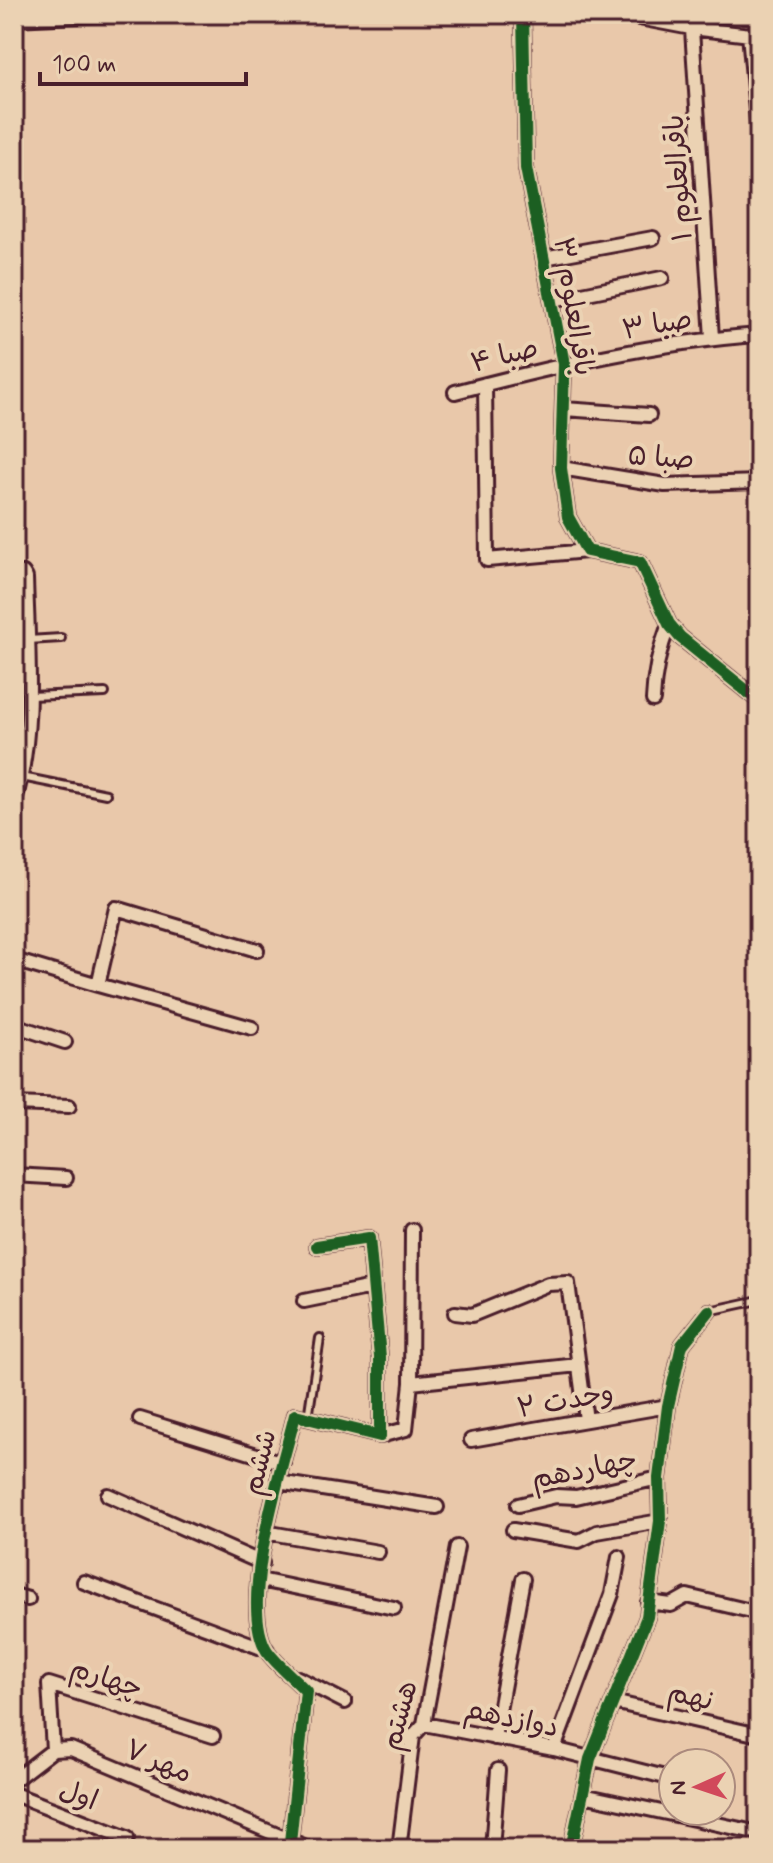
<svg xmlns="http://www.w3.org/2000/svg" width="773" height="1863" font-family="Mynerve,'Playpen Sans Arabic',sans-serif">
<style>
.lines{fill:none;stroke-linecap:round;stroke-linejoin:round}
.lane-casing{stroke:#4a1f2b;stroke-width:12}
.street-casing{stroke:#4a1f2b;stroke-width:18}
.lane{stroke:#ebd2b3;stroke-width:6}
.street{stroke:#ebd2b3;stroke-width:12}
.cycleway-casing{stroke:#ebd2b3;stroke-width:17}
.cycleway{stroke:#1b5e20;stroke-width:12}
.labels{text-anchor:middle;stroke-width:8;stroke-linejoin:round;paint-order:stroke}
.street-label{font-size:28px;fill:#4a1f2b;stroke:#ebd2b3}
</style>
<rect width="100%" height="100%" fill="#e9c8aa"/>
<filter id="ink" filterUnits="userSpaceOnUse"><feTurbulence type="fractalNoise" baseFrequency=".0125" numOctaves="2"/><feDisplacementMap in="SourceGraphic" scale="16" xChannelSelector="R" yChannelSelector="G"/><feConvolveMatrix kernelMatrix="1 2 1 2 8 2 1 2 1" color-interpolation-filters="sRGB"/></filter>
<g filter="url(#ink)">
<g class="lines">
<g class="lane-casing">
<path id="lane" d="M 28,640 L 61,638
M 29,696 L 105,693
M 22,777 L 106,794
M 709,1311 L 759,1300
M 308,1418 L 320,1338"/>
</g>
<g class="street-casing">
<path id="street" d="M 523,14 L 526,168 L 564,364 L 561,468 L 568,517 L 587,551 L 640,562 L 669,624 L 680,637 L 759,701
M 618,14 L 691,28 L 759,36
M 691,14 L 712,338
M 14,19 L 119,14
M 749,34 L 759,143
M 544,258 L 653,238
M 552,300 L 662,278
M 485,384 L 487,560 L 587,551
M 455,392 C 555,366 656,342 759,335
M 564,409 L 649,415
M 561,468 L 665,485 L 759,482
M 14,573 L 23,573 L 26,578 C 28,653 36,731 14,804
M 653,700 C 654,672 659,650 669,624
M 14,960 L 98,985 L 116,908 L 257,950
M 98,985 L 252,1028
M 14,1025 L 65,1042
M 14,1104 L 69,1106
M 14,1175 L 66,1178
M 304,1301 L 372,1287
M 455,1313 L 472,1315 L 548,1284 L 568,1283 L 586,1420
M 411,1383 L 412,1230
M 140,1419 L 283,1463
M 380,1436 L 406,1429 L 411,1383 L 578,1365
M 471,1440 L 668,1406
M 278,1482 L 437,1507
M 108,1495 L 262,1563
M 518,1505 L 556,1496 L 576,1497 L 659,1478
M 513,1530 L 579,1541 L 597,1532 L 660,1521
M 265,1532 L 378,1552
M 260,1580 L 394,1608
M 84,1582 L 267,1650
M 14,1595 L 28,1599
M 648,1602 L 671,1605 L 687,1596 L 759,1613
M 298,1678 L 345,1702
M 613,1702 L 759,1735
M 424,1724 L 554,1749 L 673,1779
M 494,1738 L 523,1579
M 554,1749 L 612,1594 L 619,1557
M 53,1750 L 49,1684 L 213,1736
M 14,1780 L 53,1750 L 71,1749 L 311,1849
M 14,1794 L 127,1838
M 583,1795 L 759,1833
M 290,1842 L 306,1691 C 294,1678 277,1665 267,1651 C 237,1604 282,1469 295,1415 L 380,1436 L 380,1357 L 369,1238 L 317,1246
M 399,1849 L 413,1736 L 424,1724 L 457,1547
M 492,1849 L 498,1770
M 571,1849 L 590,1759 L 647,1617 L 660,1521 L 659,1478 L 668,1406 L 682,1345 L 709,1311"/>
</g>
<use href="#lane" class="lane"/>
<use href="#street" class="street"/>
<g class="cycleway-casing">
<path id="cycleway" d="M 523,14 L 526,168 L 564,364 L 561,468 L 568,517 L 587,551 L 640,562 L 669,624 L 680,637 L 759,701
M 290,1842 L 306,1691 C 294,1678 277,1665 267,1651 C 237,1604 282,1469 295,1415 L 380,1436 L 380,1357 L 369,1238 L 317,1246
M 571,1849 L 590,1759 L 647,1617 L 660,1521 L 659,1478 L 668,1406 L 682,1345 L 709,1311"/>
</g>
<use href="#cycleway" class="cycleway"/>
</g>
</g>
<g class="labels">
<g class="street-label">
<text transform="translate(677 178) rotate(-94)" y="10">باقرالعلوم ۱</text>
<text transform="translate(575 306) rotate(81)" y="10">باقرالعلوم ۳</text>
<text transform="translate(657 323) rotate(-10)" y="10">صبا ۳</text>
<text transform="translate(504 354) rotate(-14)" y="10">صبا ۴</text>
<text transform="translate(661 456) rotate(4)" y="10">صبا ۵</text>
<text transform="translate(565 1399) rotate(-10)" y="10">وحدت ۲</text>
<text transform="translate(258 1462) rotate(-76)" y="10">ششم</text>
<text transform="translate(584 1468) rotate(-11)" y="10">چهاردهم</text>
<text transform="translate(107 1677) rotate(18)" y="10">چهارم</text>
<text transform="translate(691 1695) rotate(13)" y="10">نهم</text>
<text transform="translate(398 1715) rotate(-75)" y="10">هشتم</text>
<text transform="translate(512 1717) rotate(12)" y="10">دوازدهم</text>
<text transform="translate(159 1760) rotate(23)" y="10">مهر ۷</text>
<text transform="translate(79 1794) rotate(21)" y="10">اول</text>
</g>
</g>
<rect width="773" height="1863" fill="none" stroke="#ebd2b3" stroke-width="48"/>
<rect x="24" y="24" width="725" height="1815" fill="none" stroke="#4a1f2b" stroke-width="3" filter="url(#ink)"/>
<g transform="translate(697 1787) rotate(267)"><circle r="38" fill="#ebd2b3" stroke="#ab8a7d" stroke-width="2"/>
<path d="M0-6L14 30L0 20L-14 30Z" fill="#d1495b"/>
<text y="-12" font-size="22" font-weight="bold" text-anchor="middle" fill="#4a1f2b">N</text>
</g>
<path d="M40 72v12h206v-12" fill="none" stroke="#4a1f2b" stroke-width="4"/>
<text x="52" y="72" font-size="24" fill="#4a1f2b" stroke="#ebd2b3" stroke-width="6" paint-order="stroke">100 m</text>
</svg>
